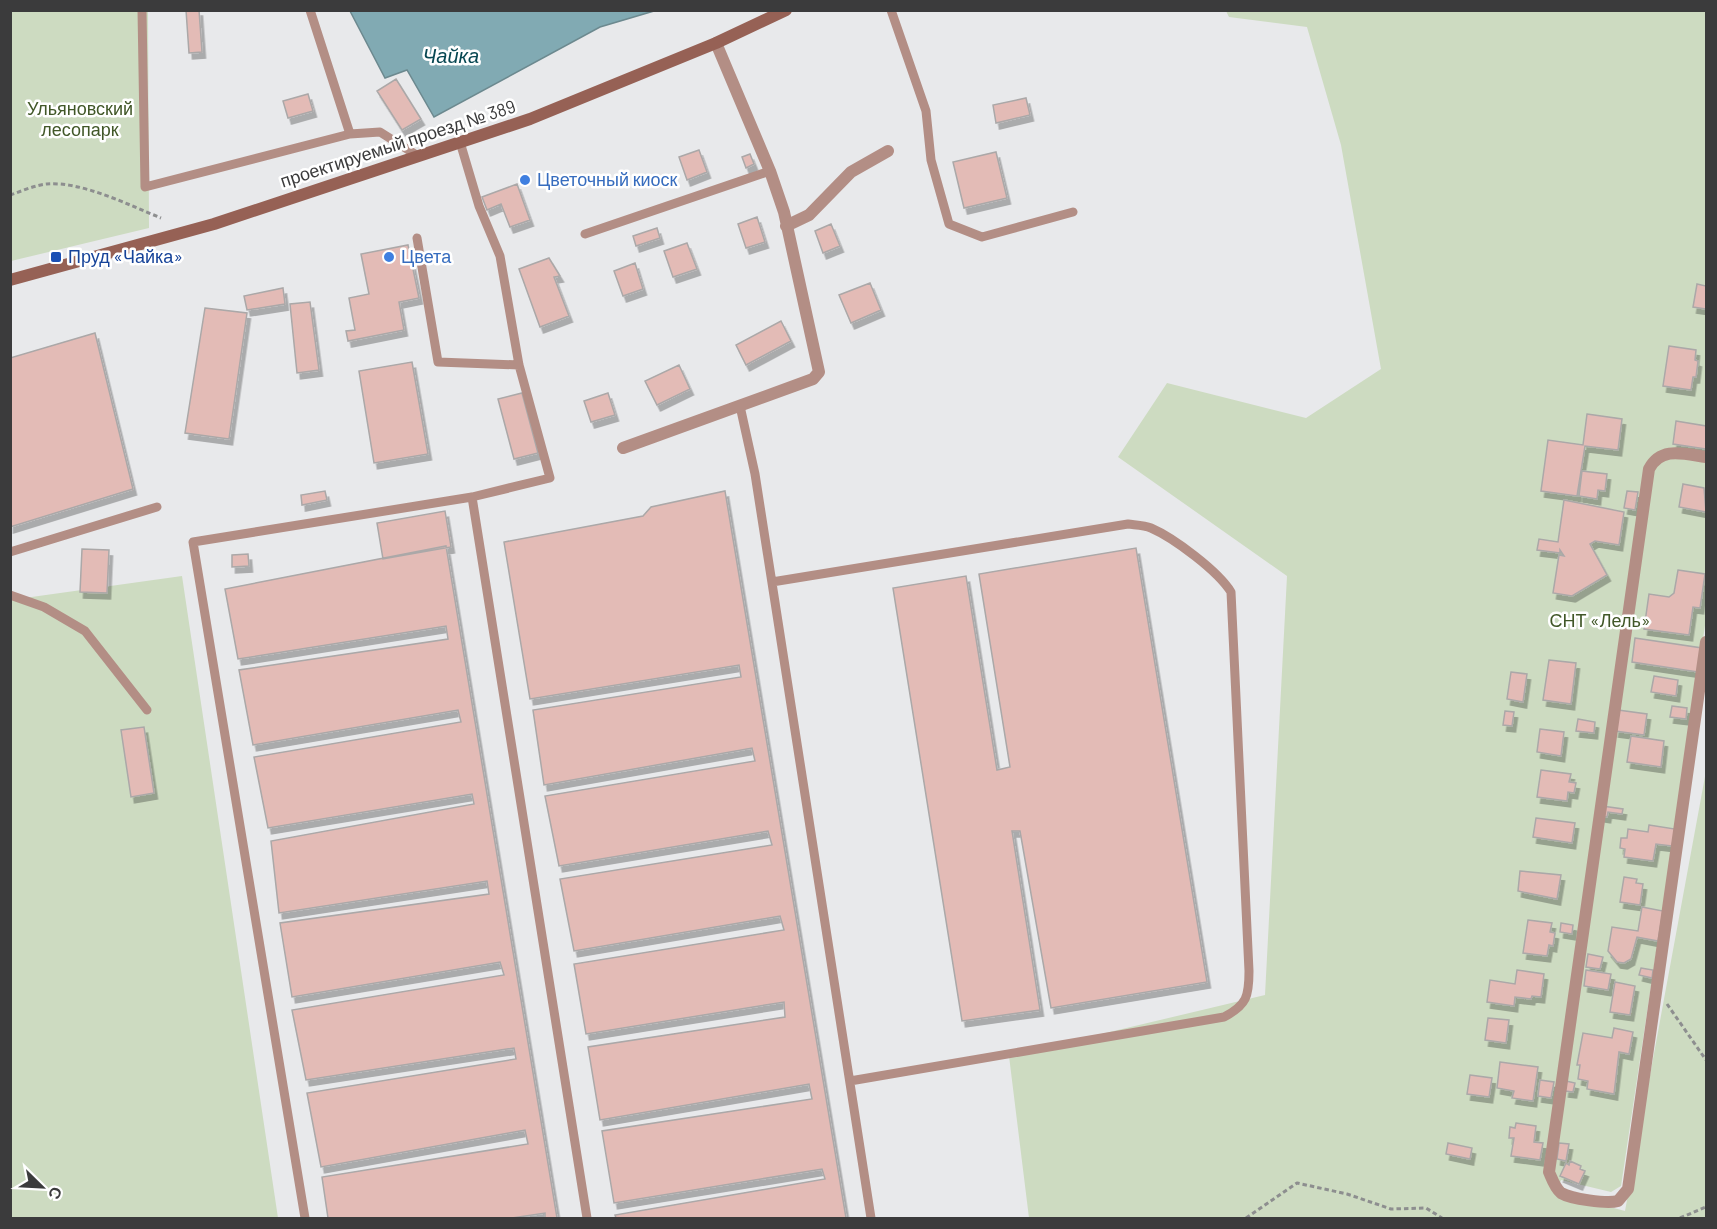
<svg xmlns="http://www.w3.org/2000/svg" width="1717" height="1229" font-family="Barlow,sans-serif">
<style>
.green{fill:#cddbc1}
.water{fill:#81aab3;stroke:#6c898f;stroke-width:1.5}
.building{fill:#e3bbb6;stroke:#aba8a8;stroke-width:1.5;filter:url(#shadow)}
.lines{fill:none;stroke-linecap:round;stroke-linejoin:round}
.path{stroke:#8d8e8f;stroke-width:3;stroke-dasharray:4.5 3;stroke-linecap:butt}
.service{stroke:#b38e85;stroke-width:9}
.minor{stroke:#b38e85;stroke-width:12}
.secondary{stroke:#966155;stroke-width:12}
.shop-dot{fill:#3f7fe0;stroke:#fff;stroke-width:2}
.transit-dot{fill:#1a4fb4;stroke:#fff;stroke-width:2}
.labels{text-anchor:middle;stroke-width:5;stroke-linejoin:round;paint-order:stroke}
.park-label{font-size:18px;fill:#415728;stroke:#fff}
.street-label{font-size:18px;fill:#3b3b3c;stroke:#fff}
.shop-label{font-size:18px;fill:#366cbe;stroke:#fff;text-anchor:start}
.transit-label{font-size:18px;fill:#164399;stroke:#fff;text-anchor:start}
.water-label{font-size:20px;font-style:italic;fill:#074752;stroke:#fff}
</style>
<defs>
<filter id="shadow"><feDropShadow dx="3.5" dy="6" stdDeviation="0" flood-color="#0004"/></filter>
</defs>
<rect width="100%" height="100%" fill="#e8e9eb"/>
<path class="green" d="M 10,11 L 148,11 L 149,228 L 11,261 Z
M 1226,11 L 1706,11 L 1706,619 L 1621,1186 L 1611,1192 L 1561,1180 L 1557,1193 L 1625,1211 L 1706,771 L 1706,1218 L 1029,1218 L 1009,1056 L 1265,995 L 1287,576 L 1118,457 L 1167,383 L 1306,418 L 1381,369 L 1341,145 L 1307,27 L 1229,17 Z
M 182,576 L 278,1218 L 11,1218 L 10,600 Z"/>
<path class="water" d="M 350,11 L 654,11 L 600,27 L 434,117 L 407,70 L 385,78 Z"/>
<path class="building" d="M 186,10 L 199,10 L 202,52 L 189,53 Z
M 396,79 L 421,119 L 402,130 L 377,91 Z
M 308,94 L 313,111 L 288,118 L 283,101 Z
M 1026,98 L 1030,115 L 996,123 L 993,105 Z
M 699,150 L 707,172 L 687,180 L 679,157 Z
M 996,152 L 1007,198 L 964,208 L 953,162 Z
M 750,154 L 754,164 L 746,168 L 742,157 Z
M 517,184 L 530,220 L 510,227 L 501,204 L 487,210 L 482,197 Z
M 757,217 L 765,242 L 746,248 L 738,224 Z
M 831,224 L 840,246 L 823,253 L 815,231 Z
M 657,228 L 660,238 L 636,246 L 633,236 Z
M 687,243 L 697,269 L 673,277 L 664,251 Z
M 408,245 L 419,298 L 399,302 L 404,330 L 348,341 L 346,331 L 355,330 L 349,298 L 369,294 L 361,254 Z
M 549,258 L 560,276 L 554,277 L 569,316 L 540,327 L 519,269 Z
M 635,263 L 643,289 L 623,296 L 614,271 Z
M 870,283 L 881,310 L 851,323 L 839,295 Z
M 1697,284 L 1706,286 L 1706,309 L 1693,307 Z
M 283,288 L 285,304 L 247,310 L 244,296 Z
M 310,302 L 319,370 L 297,373 L 290,304 Z
M 205,308 L 247,313 L 229,439 L 185,433 Z
M 781,321 L 791,341 L 746,365 L 736,345 Z
M 95,333 L 133,489 L 10,527 L 10,358 Z
M 1669,346 L 1696,350 L 1695,360 L 1698,361 L 1696,377 L 1693,377 L 1691,390 L 1663,386 Z
M 412,362 L 428,454 L 374,463 L 359,371 Z
M 679,365 L 690,389 L 657,405 L 645,381 Z
M 522,393 L 538,453 L 514,459 L 498,399 Z
M 608,393 L 615,415 L 591,422 L 584,401 Z
M 1587,414 L 1622,419 L 1618,450 L 1585,446 L 1577,496 L 1541,491 L 1548,440 L 1583,445 Z
M 1676,421 L 1706,426 L 1706,449 L 1673,444 Z
M 1582,471 L 1607,474 L 1605,491 L 1598,490 L 1597,499 L 1579,496 Z
M 1683,484 L 1704,488 L 1706,512 L 1679,507 Z
M 325,491 L 327,500 L 302,505 L 301,495 Z
M 725,491 L 846,1218 L 616,1218 L 615,1215 L 825,1179 L 822,1169 L 614,1203 L 602,1131 L 812,1099 L 809,1084 L 600,1120 L 588,1047 L 785,1017 L 784,1002 L 586,1034 L 574,964 L 784,930 L 780,916 L 574,951 L 560,879 L 772,845 L 768,831 L 559,866 L 545,796 L 755,761 L 752,748 L 544,785 L 533,710 L 741,677 L 739,665 L 530,699 L 504,542 L 643,516 L 651,507 Z
M 1627,491 L 1638,492 L 1635,510 L 1624,508 Z
M 1564,500 L 1624,512 L 1619,545 L 1595,541 L 1590,544 L 1607,575 L 1572,596 L 1553,593 L 1559,555 L 1564,556 L 1560,550 L 1560,553 L 1537,550 L 1539,539 L 1558,542 Z
M 445,511 L 451,547 L 383,559 L 377,523 Z
M 446,546 L 557,1218 L 545,1218 L 545,1213 L 512,1218 L 328,1218 L 322,1177 L 528,1144 L 525,1130 L 321,1167 L 307,1093 L 516,1059 L 514,1048 L 306,1080 L 292,1010 L 504,975 L 500,962 L 292,997 L 280,923 L 489,894 L 487,881 L 279,913 L 271,841 L 474,804 L 472,794 L 268,828 L 254,757 L 461,722 L 458,710 L 253,745 L 239,670 L 448,639 L 446,626 L 238,659 L 225,589 Z
M 1136,548 L 1207,982 L 1051,1008 L 1020,831 L 1012,831 L 1040,1010 L 962,1021 L 893,588 L 966,576 L 997,770 L 1010,767 L 979,574 Z
M 82,549 L 109,550 L 107,593 L 80,592 Z
M 248,554 L 249,566 L 232,567 L 232,555 Z
M 1678,570 L 1705,574 L 1700,608 L 1693,607 L 1689,635 L 1644,629 L 1649,594 L 1669,597 L 1674,593 Z
M 1635,638 L 1702,648 L 1698,672 L 1632,662 Z
M 1549,660 L 1576,663 L 1571,704 L 1543,700 Z
M 1511,672 L 1527,674 L 1523,702 L 1507,699 Z
M 1654,676 L 1678,680 L 1676,696 L 1651,692 Z
M 1672,706 L 1687,708 L 1686,719 L 1670,717 Z
M 1618,710 L 1647,714 L 1644,735 L 1615,731 Z
M 1505,711 L 1514,712 L 1512,726 L 1503,725 Z
M 1578,719 L 1595,722 L 1594,733 L 1576,731 Z
M 144,727 L 154,793 L 131,797 L 121,730 Z
M 1540,729 L 1564,732 L 1561,756 L 1537,752 Z
M 1631,736 L 1664,741 L 1661,767 L 1627,762 Z
M 1541,770 L 1571,774 L 1569,782 L 1576,783 L 1574,793 L 1568,792 L 1567,801 L 1537,797 Z
M 1602,806 L 1623,809 L 1622,814 L 1608,812 L 1607,817 L 1601,816 Z
M 1536,818 L 1575,823 L 1572,843 L 1533,837 Z
M 1649,825 L 1675,829 L 1672,846 L 1656,844 L 1653,861 L 1624,857 L 1625,849 L 1620,848 L 1621,838 L 1627,838 L 1628,829 L 1648,832 Z
M 1520,871 L 1561,875 L 1557,899 L 1518,891 Z
M 1624,877 L 1637,879 L 1636,883 L 1643,884 L 1640,905 L 1620,902 Z
M 1642,907 L 1663,911 L 1658,941 L 1637,937 L 1631,959 L 1624,963 L 1617,962 L 1608,951 L 1612,927 L 1638,931 Z
M 1528,920 L 1552,923 L 1550,932 L 1555,933 L 1553,946 L 1549,945 L 1547,956 L 1523,953 Z
M 1561,923 L 1573,925 L 1572,934 L 1560,932 Z
M 1588,954 L 1603,957 L 1600,969 L 1586,967 Z
M 1641,968 L 1653,970 L 1652,978 L 1639,975 Z
M 1517,970 L 1544,974 L 1541,997 L 1532,996 L 1531,999 L 1515,997 L 1514,1006 L 1487,1002 L 1490,980 L 1515,984 Z
M 1586,970 L 1611,974 L 1608,990 L 1584,986 Z
M 1615,982 L 1635,986 L 1630,1015 L 1610,1012 Z
M 1488,1018 L 1509,1020 L 1506,1043 L 1485,1040 Z
M 1614,1028 L 1633,1032 L 1629,1054 L 1619,1052 L 1614,1094 L 1587,1089 L 1588,1081 L 1578,1079 L 1580,1065 L 1577,1065 L 1583,1033 L 1612,1038 Z
M 1500,1062 L 1538,1067 L 1533,1101 L 1512,1098 L 1514,1091 L 1497,1088 Z
M 1470,1075 L 1492,1078 L 1489,1097 L 1467,1094 Z
M 1540,1080 L 1554,1082 L 1551,1098 L 1538,1096 Z
M 1566,1081 L 1575,1083 L 1573,1092 L 1565,1091 Z
M 1516,1123 L 1536,1126 L 1534,1142 L 1543,1143 L 1540,1160 L 1511,1156 L 1514,1138 L 1509,1138 L 1510,1127 L 1515,1128 Z
M 1448,1143 L 1472,1148 L 1470,1159 L 1446,1154 Z
M 1559,1143 L 1569,1144 L 1566,1161 L 1557,1159 Z
M 1570,1161 L 1581,1166 L 1580,1169 L 1585,1171 L 1579,1184 L 1560,1176 L 1566,1163 L 1569,1165 Z"/>
<g class="lines">
<path class="path" d="M 10,195 C 22,191 35,185 47,184 C 81,181 129,205 161,218
M 1667,1004 L 1706,1060
M 1246,1218 L 1297,1183 L 1347,1194 L 1391,1209 L 1426,1208 L 1442,1218
M 1680,1218 L 1706,1207"/>
<path class="service" d="M 142,10 L 145,187 L 350,134 L 380,132 L 418,156
M 310,10 L 350,134
M 891,10 L 926,111 L 931,160 L 949,224 L 982,237 L 1073,212
M 585,234 L 770,171
M 417,238 L 438,362 L 519,365
M 740,406 L 755,474 L 871,1218
M 472,497 L 587,1218
M 10,552 L 157,507
M 772,582 L 1128,524 C 1135,525 1144,525 1151,528 C 1174,538 1218,571 1231,592 L 1249,971 C 1249,996 1247,1005 1224,1017 L 850,1081
M 10,595 L 44,607 L 85,631 L 147,710
M 305,1218 L 193,542 L 472,497 L 550,478 L 519,365 L 500,256 L 479,206 L 460,142"/>
<path class="minor" d="M 786,226 L 809,215 L 851,172 L 888,151
M 623,448 L 813,379 L 819,372 L 784,212 L 770,171 L 716,43
M 1706,457 C 1684,454 1661,446 1649,469 L 1549,1172 C 1552,1179 1555,1188 1561,1193 C 1571,1199 1607,1204 1618,1201 L 1628,1189 L 1706,642"/>
<path class="secondary" d="M 10,280 L 214,224 L 530,119 L 716,43 L 786,10"/>
</g>
<g class="shop-dot">
<circle cx="525" cy="180" r="6"/>
<circle cx="389" cy="257" r="6"/>
</g>
<rect class="transit-dot" x="50" y="251" width="12" height="12" rx="3"/>
<g class="labels">
<g class="park-label">
<text x="80" y="115">Ульяновский<tspan x="80" dy="21">лесопарк</tspan></text>
<text x="1600" y="627">СНТ «Лель»</text>
</g>
<g class="street-label">
<text transform="translate(398 144) rotate(-18)" y="6">проектируемый проезд № 389</text>
</g>
<g class="shop-label">
<text x="537" y="186">Цветочный киоск</text>
<text x="401" y="263">Цвета</text>
</g>
<g class="transit-label">
<text x="68" y="263">Пруд «Чайка»</text>
</g>
<g class="water-label">
<text x="451" y="63">Чайка</text>
</g>
</g>
<rect width="1717" height="1229" fill="none" stroke="#3b3b3c" stroke-width="24"/>
<g transform="translate(42 1187) rotate(114)" stroke="#ffffff" stroke-width="4.5" paint-order="stroke">
<path d="M0-4.5L10 22L0 15L-10 22Z" fill="#3b3b3c"/>
<text y="-9" font-size="16" font-weight="bold" text-anchor="middle" fill="#3b3b3c">С</text>
</g>
</svg>
